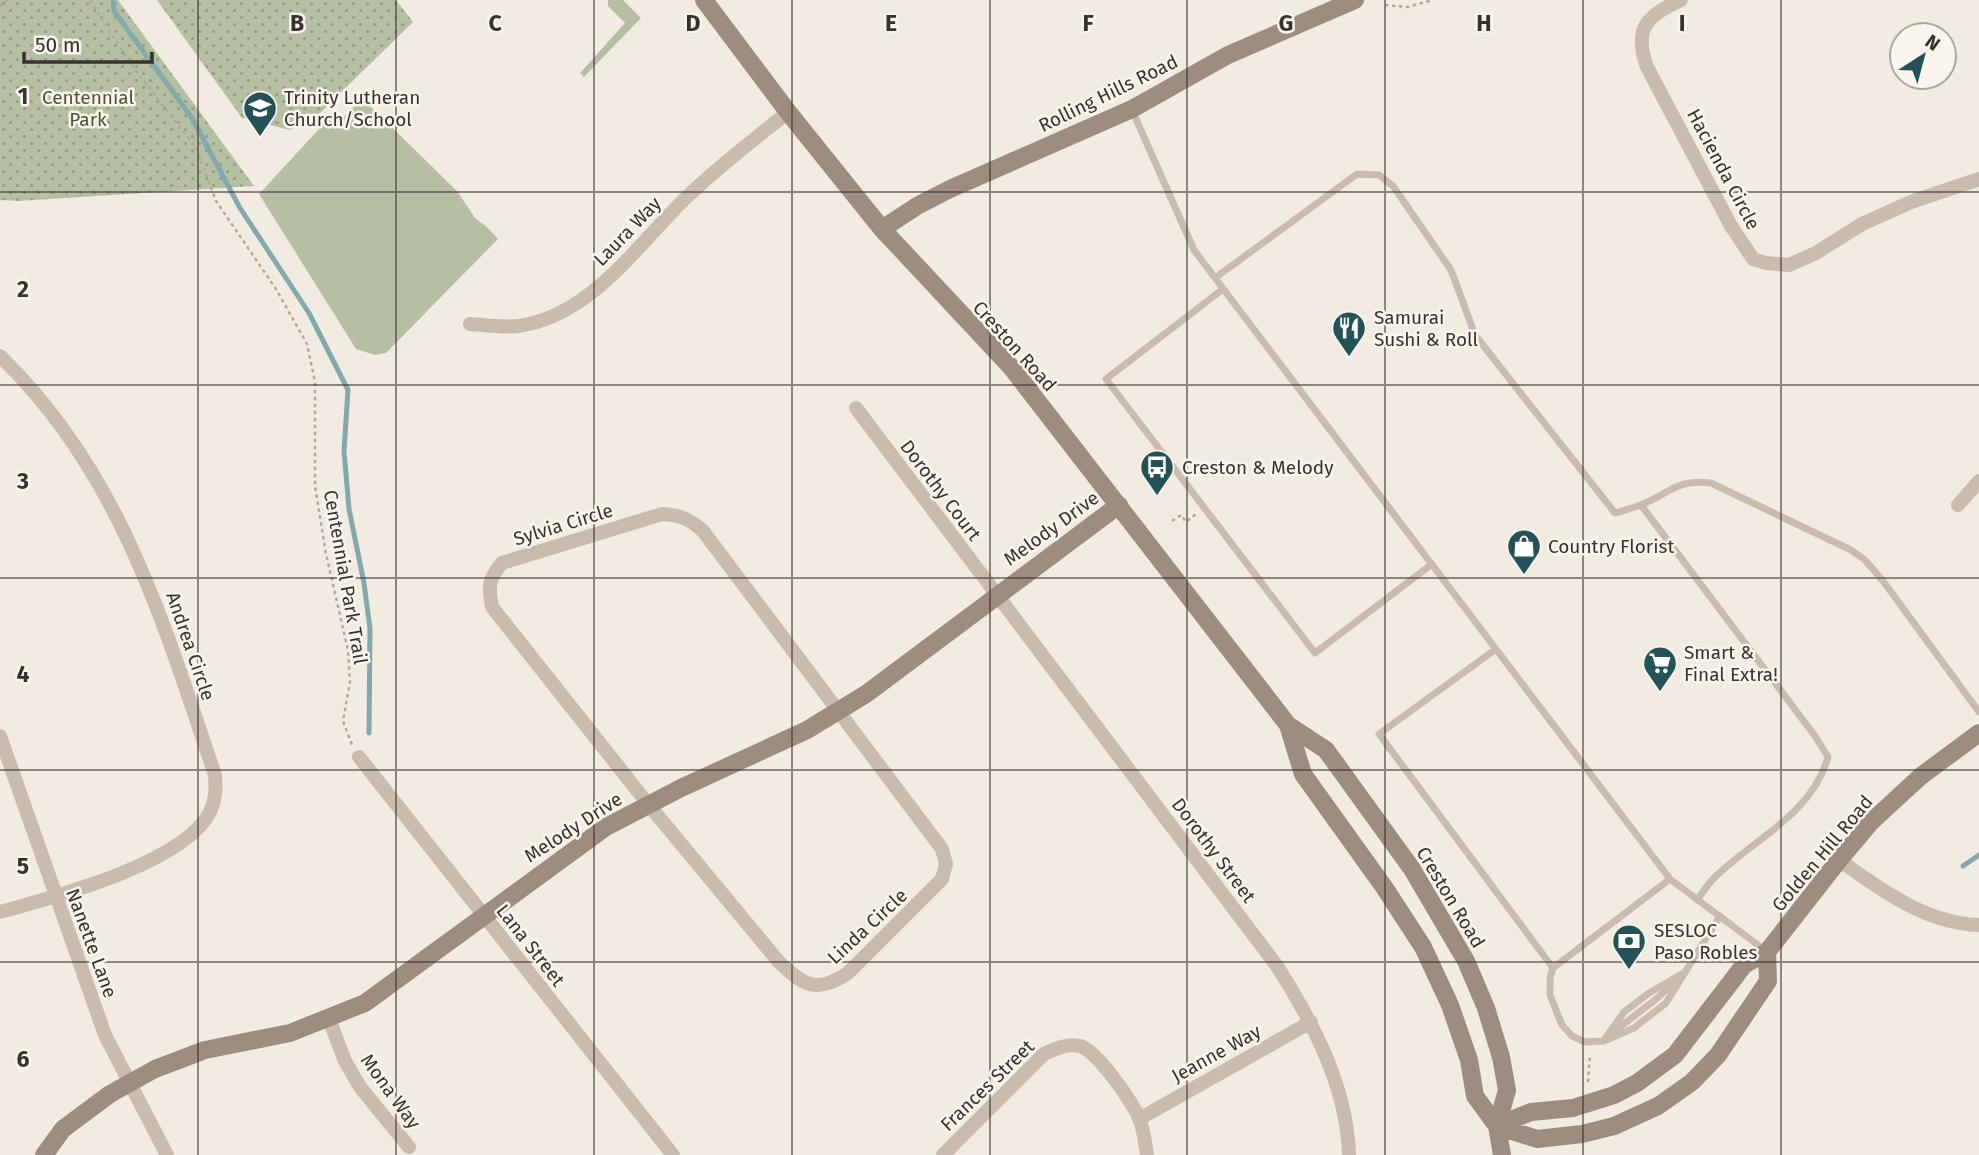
<svg xmlns="http://www.w3.org/2000/svg" width="1979" height="1155" font-family="'Fira Sans',sans-serif">
<style>
.grass{fill:#b5c0a3}
.park{fill:url(#park-dots)}
.lines{fill:none;stroke-linecap:round;stroke-linejoin:round}
.stream{stroke:#83a9ad;stroke-width:5}
.path{stroke:#b5a698;stroke-width:2.5;stroke-dasharray:3.5 3.5;stroke-linecap:butt}
.lane{stroke:#c9bcae;stroke-width:7}
.street{stroke:#c9bcae;stroke-width:14}
.secondary{stroke:#9d8c80;stroke-width:18}
.grid{fill:none;stroke:#39312c;stroke-width:2;stroke-opacity:0.55}
.labels{text-anchor:middle;stroke-width:5;stroke-linejoin:round;paint-order:stroke}
.street-label{font-size:19px;fill:#39312c;stroke:#f9f5ee}
.park-label{font-size:19px;fill:#465532;stroke:#f9f5ee}
.poi-label{font-size:19px;fill:#39312c;stroke:#f9f5ee;text-anchor:start}
.grid-label{font-size:23px;text-anchor:middle;font-weight:bold;fill:#39312c;stroke:#f9f5ee;stroke-width:5;stroke-linejoin:round;paint-order:stroke}
</style>
<defs>
<pattern id="park-dots" width="8" height="8" patternUnits="userSpaceOnUse" patternTransform="scale(1.75)"><rect width="8" height="8" fill="#b5c0a3"/><path d="M2 2h.1M6 6h.1" fill="none" stroke="#949d85" stroke-width="1.8" stroke-linecap="round"/></pattern>
</defs>
<rect width="100%" height="100%" fill="#f2ebe2"/>
<path class="grass" d="M 608,0 L 623,0 L 641,18 L 584,77 L 580,73 L 625,23 L 608,6 Z
M 359,102 L 365,106 L 368,104 L 457,191 L 475,218 L 488,228 L 498,239 L 386,353 L 375,355 L 356,349 L 259,194 L 332,115 L 340,121 Z"/>
<path class="park" d="M 0,0 L 118,0 L 254,186 L 18,201 L 0,200 Z
M 157,0 L 396,0 L 413,22 L 318,115 L 290,130 L 242,118 Z"/>
<g class="lines">
<path class="stream" d="M 113,0 L 114,11 L 192,118 L 240,208 L 309,313 L 348,390 L 344,451 L 349,509 L 364,583 L 370,629 L 369,733
M 1963,866 L 1979,855"/>
<path class="path" d="M 90,0 L 130,63 L 196,148 L 216,201 L 276,289 L 307,344 L 315,382 L 315,486 L 326,554 L 348,650 L 350,682 L 343,721 L 352,745
M 1385,5 L 1407,7 L 1433,0
M 0,6 L 7,0
M 1172,521 L 1181,515 L 1186,522 L 1196,514
M 1588,1082 L 1590,1054"/>
<path class="lane" d="M 1132,110 L 1194,250 L 1215,278 L 1670,879 L 1766,951
M 1215,278 L 1357,174 L 1379,175 L 1393,186 L 1451,270 L 1475,335 L 1615,513 C 1624,510 1634,508 1643,504 C 1671,492 1677,479 1711,483 L 1851,550 L 1865,560 L 1883,581 L 1979,712
M 1223,289 L 1106,379 L 1315,653 L 1432,564
M 1641,505 L 1815,736 L 1828,757 C 1812,815 1753,839 1714,878 C 1708,884 1702,893 1697,900
M 1496,649 L 1379,734 L 1553,968 L 1670,879
M 1553,968 L 1550,978 L 1550,995 L 1562,1025 L 1572,1036 L 1585,1042 L 1604,1041 L 1634,1028 L 1666,1003 L 1720,916
M 1612,1033 L 1655,1000 L 1676,981
M 1604,1040 L 1624,1012 L 1649,993 L 1682,974"/>
<path class="street" d="M 1681,0 C 1647,15 1633,29 1647,67 L 1731,226 L 1753,259 L 1766,263 L 1789,265 L 1816,253 L 1862,224 L 1911,202 L 1979,179
M 470,324 C 485,325 503,328 518,326 C 592,316 639,242 689,195 C 720,165 755,139 788,112
M 0,356 C 121,473 163,622 215,775 C 216,789 216,799 210,812 C 183,864 54,897 0,912
M 856,408 L 1277,966 C 1313,1023 1347,1086 1349,1155
M 1958,505 L 1979,481
M 662,514 C 680,515 690,519 703,531 L 942,849 L 946,864 L 942,879 L 848,973 C 817,994 804,986 779,962 L 648,804 L 492,607 C 488,586 488,580 502,563 Z
M 0,736 L 105,1035 L 167,1155
M 359,757 L 673,1155
M 1839,860 C 1881,890 1925,923 1979,925
M 329,1019 L 345,1061 L 360,1087 L 409,1147
M 1139,1119 L 1311,1022
M 943,1155 L 1044,1054 C 1055,1049 1067,1043 1080,1046 C 1098,1052 1131,1100 1139,1118 C 1144,1129 1145,1143 1147,1155"/>
<path class="secondary" d="M 704,0 L 788,112 L 882,229 L 1011,367 L 1288,725 L 1326,750 L 1412,869 L 1466,961 L 1486,1008 L 1501,1057 L 1507,1090 L 1497,1126
M 882,229 L 917,206 L 950,189 L 1132,109 L 1228,55 L 1355,0
M 1288,725 L 1303,774 L 1384,887 L 1423,947 L 1450,1005 L 1469,1060 L 1475,1096 L 1497,1126 L 1502,1155
M 1497,1126 L 1531,1112 L 1573,1108 L 1614,1095 L 1637,1083 L 1675,1055 L 1744,965 L 1767,952 L 1839,860 L 1871,822 L 1921,776 L 1979,733
M 1497,1126 L 1537,1139 L 1582,1134 L 1614,1126 L 1658,1106 L 1692,1082 L 1718,1055 L 1768,981 L 1767,952
M 44,1155 L 63,1129 L 110,1094 L 155,1069 L 205,1050 L 290,1033 L 365,1003 L 606,827 L 681,788 L 807,730 L 866,694 L 1119,505"/>
</g>
<path class="grid" d="M 198,0 L 198,1155M 396,0 L 396,1155M 594,0 L 594,1155M 792,0 L 792,1155M 990,0 L 990,1155M 1187,0 L 1187,1155M 1385,0 L 1385,1155M 1583,0 L 1583,1155M 1781,0 L 1781,1155M 0,192 L 1979,192M 0,385 L 1979,385M 0,578 L 1979,578M 0,770 L 1979,770M 0,962 L 1979,962"/>
<defs>
<g id="school-pin" transform="scale(1.75)"><path d="M0 17L-7.5 6A9.5 9.5 0 1 1 7.5 6Z" fill="#245257" stroke="#f9f5ee"/><path d="M0-5L7-2L0 1L-7-2ZM-4 1L0 2.5L4 1V4Q0 6-4 4Z" fill="#fff"/></g>
<g id="restaurant-pin" transform="scale(1.75)"><path d="M0 17L-7.5 6A9.5 9.5 0 1 1 7.5 6Z" fill="#245257" stroke="#f9f5ee"/><path d="M-5-6h1v4h1v-4h1v4h1v-4h1v5L-1.5 .5V6h-2V.5L-5-1ZM5-6V6H3V1.5H1.5Q1.5-4 5-6Z" fill="#fff"/></g>
<g id="bus-pin" transform="scale(1.75)"><path d="M0 17L-7.5 6A9.5 9.5 0 1 1 7.5 6Z" fill="#245257" stroke="#f9f5ee"/><path d="M-5-6H5V4H4V6H2V4H-2V6H-4V4H-5ZM-3.5-4V0h7V-4ZM-3.5 1.2v1.5H-2V1.2ZM2 1.2v1.5H3.5V1.2Z" fill="#fff"/></g>
<g id="shop-pin" transform="scale(1.75)"><path d="M0 17L-7.5 6A9.5 9.5 0 1 1 7.5 6Z" fill="#245257" stroke="#f9f5ee"/><path d="M-5-2.5h2.3a2.7 3.5 0 0 1 5.4 0H5L5.5 6h-11ZM-1.5-2.5h3a1.5 2.3 0 0 0-3 0Z" fill="#fff"/></g>
<g id="supermarket-pin" transform="scale(1.75)"><path d="M0 17L-7.5 6A9.5 9.5 0 1 1 7.5 6Z" fill="#245257" stroke="#f9f5ee"/><path d="M-6-5.5h2.5l.6 2H6L4.5 2H-2.5L-4.4-4H-6ZM-1.5 3.2a1.3 1.3 0 1 0 .1 0ZM3 3.2a1.3 1.3 0 1 0 .1 0Z" fill="#fff"/></g>
<g id="bank-pin" transform="scale(1.75)"><path d="M0 17L-7.5 6A9.5 9.5 0 1 1 7.5 6Z" fill="#245257" stroke="#f9f5ee"/><path d="M-6-4H6V4H-6ZM0-2.3a2.3 2.3 0 1 0 0 4.6a2.3 2.3 0 1 0 0-4.6Z" fill="#fff"/></g>
</defs>
<g fill-rule="evenodd">
<use href="#school-pin" x="260" y="108"/>
<use href="#restaurant-pin" x="1349" y="328"/>
<use href="#bus-pin" x="1157" y="467"/>
<use href="#shop-pin" x="1524" y="546"/>
<use href="#supermarket-pin" x="1660" y="663"/>
<use href="#bank-pin" x="1629" y="941"/>
</g>
<g class="labels">
<g class="street-label">
<text transform="translate(1108 93) rotate(-26)" y="7">Rolling Hills Road</text>
<text transform="translate(1724 169) rotate(62)" y="7">Hacienda Circle</text>
<text transform="translate(627 231) rotate(-46)" y="7">Laura Way</text>
<text transform="translate(1015 346) rotate(48)" y="7">Creston Road</text>
<text transform="translate(941 490) rotate(53)" y="7">Dorothy Court</text>
<text transform="translate(563 524) rotate(-17)" y="7">Sylvia Circle</text>
<text transform="translate(1051 528) rotate(-36)" y="7">Melody Drive</text>
<text transform="translate(346 577) rotate(80)" y="7">Centennial Park Trail</text>
<text transform="translate(191 646) rotate(71)" y="7">Andrea Circle</text>
<text transform="translate(573 827) rotate(-33)" y="7">Melody Drive</text>
<text transform="translate(1214 850) rotate(53)" y="7">Dorothy Street</text>
<text transform="translate(1822 853) rotate(-50)" y="7">Golden Hill Road</text>
<text transform="translate(1451 897) rotate(59)" y="7">Creston Road</text>
<text transform="translate(867 926) rotate(-43)" y="7">Linda Circle</text>
<text transform="translate(92 943) rotate(70)" y="7">Nanette Lane</text>
<text transform="translate(531 945) rotate(52)" y="7">Lana Street</text>
<text transform="translate(1216 1053) rotate(-29)" y="7">Jeanne Way</text>
<text transform="translate(987 1085) rotate(-44)" y="7">Frances Street</text>
<text transform="translate(391 1091) rotate(54)" y="7">Mona Way</text>
</g>
<g class="park-label">
<text x="88" y="104">Centennial<tspan x="88" dy="22">Park</tspan></text>
</g>
<g class="poi-label">
<text x="284" y="104">Trinity Lutheran<tspan x="284" dy="22">Church/School</tspan></text>
<text x="1374" y="324">Samurai<tspan x="1374" dy="22">Sushi &amp; Roll</tspan></text>
<text x="1182" y="474">Creston &amp; Melody</text>
<text x="1548" y="553">Country Florist</text>
<text x="1684" y="659">Smart &amp;<tspan x="1684" dy="22">Final Extra!</tspan></text>
<text x="1654" y="937">SESLOC<tspan x="1654" dy="22">Paso Robles</tspan></text>
</g>
</g>
<g class="grid-label">
<text x="297" y="31">B</text>
<text x="495" y="31">C</text>
<text x="693" y="31">D</text>
<text x="891" y="31">E</text>
<text x="1088" y="31">F</text>
<text x="1286" y="31">G</text>
<text x="1484" y="31">H</text>
<text x="1682" y="31">I</text>
<text x="23" y="104">1</text>
<text x="23" y="297">2</text>
<text x="23" y="489">3</text>
<text x="23" y="682">4</text>
<text x="23" y="874">5</text>
<text x="23" y="1067">6</text>
</g>
<g transform="translate(1923 56) rotate(36)"><circle r="33" fill="#f9f5ee" stroke="#aca7a0" stroke-width="2"/>
<path d="M0-5L12 26L0 18L-12 26Z" fill="#245257"/>
<text y="-10" font-size="19" font-weight="bold" text-anchor="middle" fill="#39312c">N</text>
</g>
<path d="M24 52v10h128v-10" fill="none" stroke="#39312c" stroke-width="3.5"/>
<text x="35" y="52" font-size="21" fill="#39312c" stroke="#f9f5ee" stroke-width="5" paint-order="stroke">50 m</text>
</svg>
